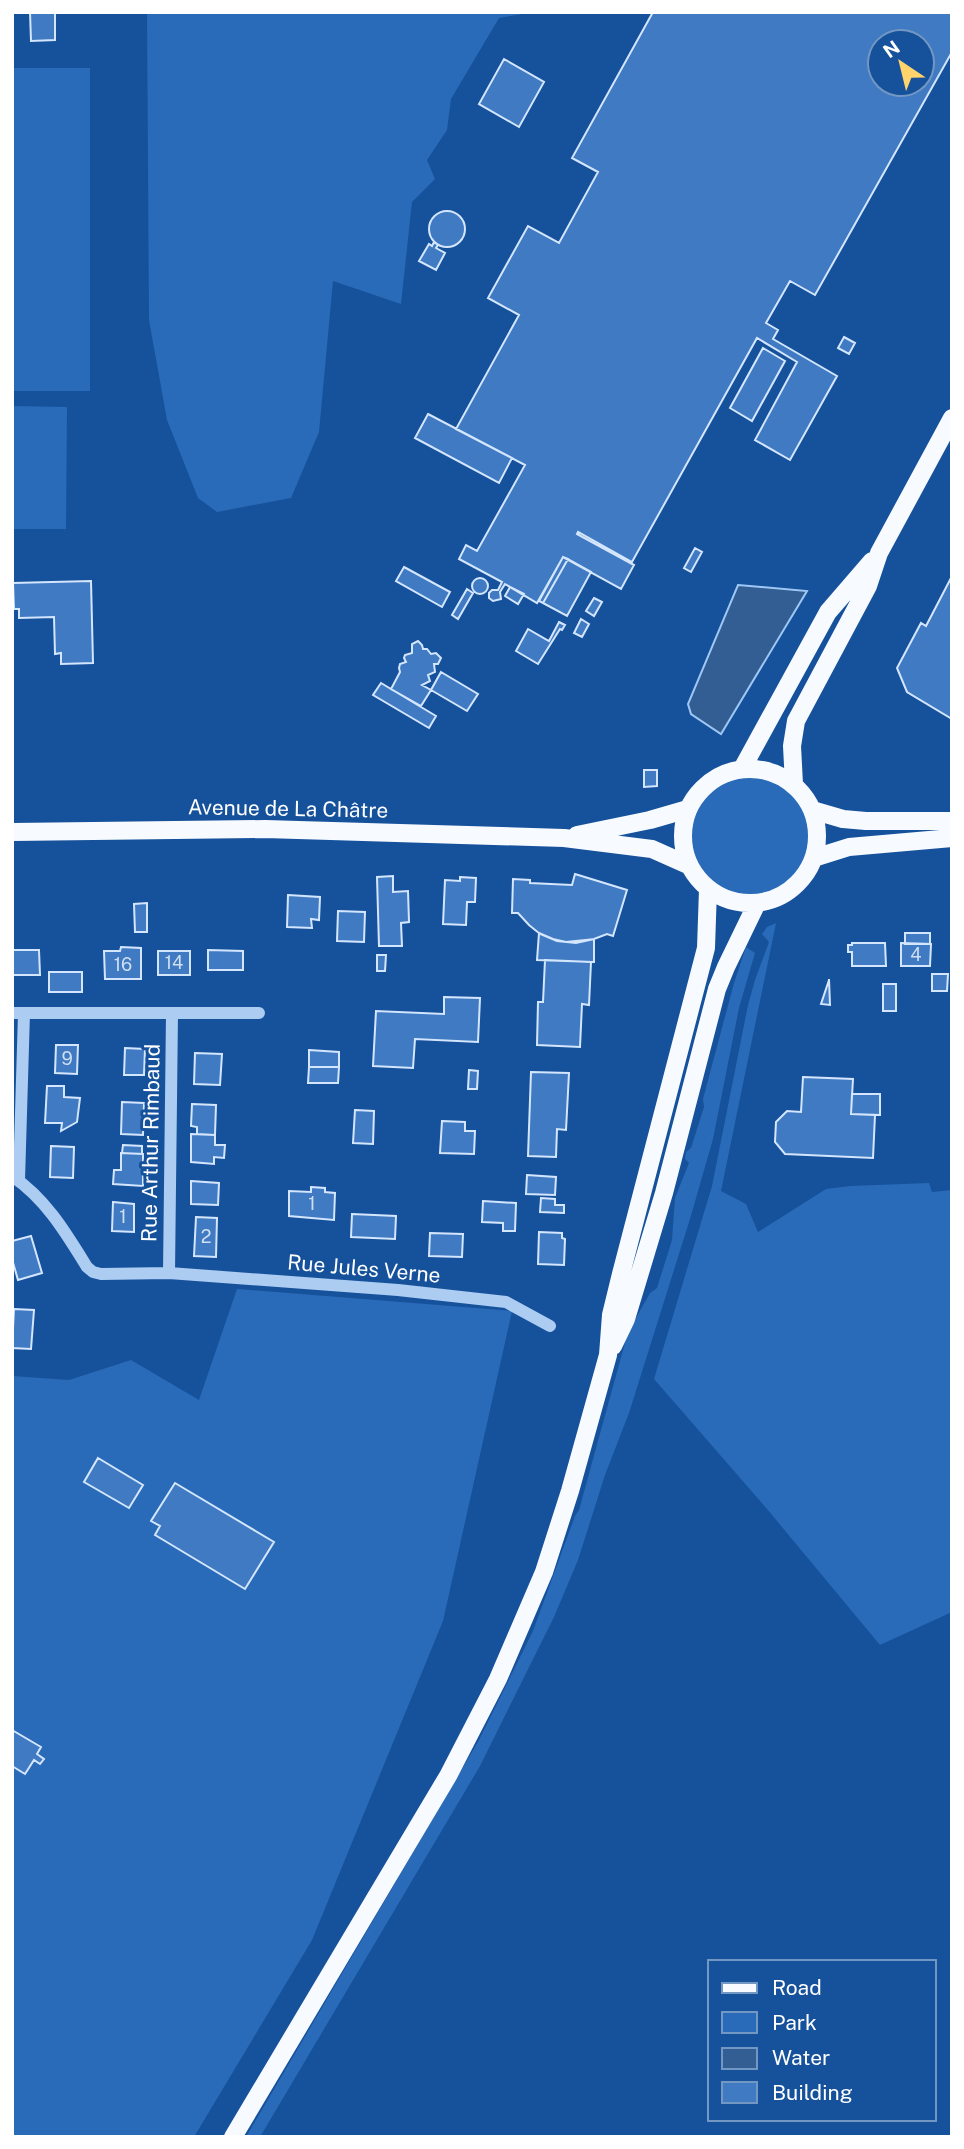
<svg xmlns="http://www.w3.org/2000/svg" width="964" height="2149" font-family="'Public Sans',sans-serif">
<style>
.green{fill:#296bb9}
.water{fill:#335e94;stroke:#9ec7f5;stroke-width:2}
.building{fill:#3f7ac2;stroke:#d4e6fd;stroke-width:2;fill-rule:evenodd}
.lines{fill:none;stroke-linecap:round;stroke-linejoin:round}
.minor{stroke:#acccf2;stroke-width:12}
.major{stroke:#f7faff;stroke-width:18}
.labels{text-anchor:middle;stroke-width:6;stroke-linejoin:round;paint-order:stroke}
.number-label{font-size:18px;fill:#cfdef0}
.street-label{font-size:21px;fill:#fff;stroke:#16519b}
</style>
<rect width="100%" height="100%" fill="#16519b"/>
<path class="green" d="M 147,12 L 534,12 L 499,18 L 451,99 L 447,130 L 427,160 L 435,179 L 412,202 L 401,304 L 333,281 L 319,432 L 291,498 L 217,512 L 198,498 L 167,420 L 149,320 Z
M 12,68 L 90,68 L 90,391 L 12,391 Z
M 12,406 L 67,407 L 66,529 L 12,529 Z
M683 836a67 67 0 1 1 134 0a67 67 0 1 1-134 0Z
M 776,923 L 721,1191 L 746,1204 L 758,1232 L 826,1189 L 850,1186 L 929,1183 L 932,1192 L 952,1190 L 952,1612 L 880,1645 L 767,1509 L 654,1379 L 712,1186 L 748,1005 L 755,980 L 769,942 L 762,934 L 767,927 Z
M 746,947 L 755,953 L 739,1008 L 713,1139 L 690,1219 L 629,1413 L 605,1475 L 578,1560 L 554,1617 L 480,1766 L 260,2137 L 246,2137 L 479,1740 L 533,1631 L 575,1516 L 579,1510 L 628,1332 L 650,1293 L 657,1288 L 672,1240 L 675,1198 L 689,1163 L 685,1159 L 686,1152 L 691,1148 L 704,1107 L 703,1099 L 734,983 Z
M 237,1289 L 512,1311 L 443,1621 L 312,1940 L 194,2137 L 12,2137 L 12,1376 L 69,1380 L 131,1360 L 199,1400 Z"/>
<path class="water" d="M 738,585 L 807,591 L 721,734 L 691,714 L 688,704 Z"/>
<path class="building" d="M 30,12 L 55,12 L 55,40 L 31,41 Z
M 653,12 L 952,12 L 952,52 L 815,295 L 790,281 L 766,323 L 778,330 L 773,339 L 837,376 L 790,460 L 755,440 L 797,362 L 757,338 L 632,562 L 578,532 L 577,534 L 634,565 L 621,589 L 563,557 L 537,603 L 505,584 L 500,592 L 501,599 L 493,601 L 489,598 L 489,593 L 492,590 L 498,590 L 502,582 L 459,559 L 466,545 L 477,551 L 525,465 L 456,429 L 519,315 L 488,298 L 528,226 L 559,243 L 598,172 L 572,158 ZM 880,42 L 922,42 L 922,84 L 880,84 Z
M 504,59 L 544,82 L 519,127 L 479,104 Z
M429 229a18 18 0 1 1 36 0a18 18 0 1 1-36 0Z
M 434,242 L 438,245 L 436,248 L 445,253 L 436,270 L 419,261 L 429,244 L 432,246 Z
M 844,337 L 855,343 L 849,354 L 838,348 Z
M 763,348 L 785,361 L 752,421 L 730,408 Z
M 428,414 L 512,458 L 499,483 L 415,438 Z
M 695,548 L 702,552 L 691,572 L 684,568 Z
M 563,557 L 568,559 L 543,603 L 539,601 Z
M 568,559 L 591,572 L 567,616 L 543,603 Z
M 404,567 L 450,592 L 442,607 L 396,581 Z
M 951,578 L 952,579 L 952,719 L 907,692 L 897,668 L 921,623 L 926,626 Z
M472 586a8 8 0 1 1 16 0a8 8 0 1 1-16 0Z
M 91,581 L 93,663 L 61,664 L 61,653 L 55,654 L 54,617 L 19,618 L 19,609 L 14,609 L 13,583 Z
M 510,587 L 524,594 L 518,604 L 505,596 Z
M 467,589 L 473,593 L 458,619 L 452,615 Z
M 594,598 L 602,602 L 594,616 L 586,611 Z
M 581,619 L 589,624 L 582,637 L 574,633 Z
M 559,622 L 565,625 L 562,630 L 560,629 L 538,664 L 516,651 L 528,629 L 549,641 Z
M 418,641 L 422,645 L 423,649 L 427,649 L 431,654 L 436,653 L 441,658 L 438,664 L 434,664 L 435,672 L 428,675 L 430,681 L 422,685 L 431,690 L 421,706 L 391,689 L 400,672 L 399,668 L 400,664 L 406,662 L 404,658 L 405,655 L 412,653 L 412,644 Z
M 441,672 L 478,694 L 467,711 L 431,690 Z
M 381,683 L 436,716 L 429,728 L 373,695 Z
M 644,770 L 657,770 L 657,786 L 644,787 Z
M 575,874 L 627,890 L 613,936 L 607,934 L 594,939 L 576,943 L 557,941 L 540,934 L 529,925 L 518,913 L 512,913 L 513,879 L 530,880 L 530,883 L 572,885 Z
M 393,876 L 393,892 L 408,891 L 409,922 L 401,923 L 402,946 L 379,946 L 377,877 Z
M 460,877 L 476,878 L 475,902 L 467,902 L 466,925 L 443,924 L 445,880 L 460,881 Z
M 288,895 L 320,897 L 319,920 L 311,919 L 312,928 L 287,927 Z
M 147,903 L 147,932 L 135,932 L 134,904 Z
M 338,911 L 365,912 L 364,942 L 337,941 Z
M 539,933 L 553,939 L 566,942 L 594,939 L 594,962 L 537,960 Z
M 905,933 L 930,933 L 930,944 L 905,944 Z
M 852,943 L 885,943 L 886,966 L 852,966 L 852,952 L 848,952 L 848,945 L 852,945 Z
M 901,943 L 931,944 L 930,966 L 901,966 Z
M 121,947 L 141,948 L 141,979 L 105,979 L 104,951 L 120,951 Z
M 12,950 L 39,950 L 40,975 L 12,975 Z
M 208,950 L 243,951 L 243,970 L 208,970 Z
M 158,951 L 190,951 L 190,975 L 158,975 Z
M 377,955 L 386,955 L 385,971 L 377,971 Z
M 545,960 L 591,962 L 589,1005 L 582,1004 L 580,1047 L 537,1045 L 538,1002 L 543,1002 Z
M 49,972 L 82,972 L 82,992 L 49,992 Z
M 932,974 L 948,974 L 947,991 L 932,991 Z
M 829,979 L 830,1005 L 821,1004 L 829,980 Z
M 883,984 L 896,984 L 896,1011 L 883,1011 Z
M 444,997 L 480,998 L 478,1042 L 415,1039 L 413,1068 L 373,1066 L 376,1011 L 444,1014 Z
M 56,1045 L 78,1045 L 77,1074 L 55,1073 Z
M 125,1048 L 145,1049 L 144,1075 L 124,1075 Z
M 309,1050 L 339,1052 L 339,1067 L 309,1067 Z
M 195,1053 L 222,1054 L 220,1085 L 194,1084 Z
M 309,1067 L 339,1067 L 338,1083 L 308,1083 Z
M 469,1070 L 478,1071 L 477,1089 L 468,1089 Z
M 531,1072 L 569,1073 L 566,1130 L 557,1129 L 556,1157 L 528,1156 Z
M 803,1077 L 853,1079 L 851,1114 L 875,1115 L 873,1158 L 785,1154 L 775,1142 L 776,1122 L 787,1111 L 801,1112 Z
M 47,1086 L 64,1086 L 64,1097 L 80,1098 L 77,1122 L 61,1131 L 62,1123 L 45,1123 Z
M 852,1094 L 880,1094 L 880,1115 L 851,1114 Z
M 122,1102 L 144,1103 L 143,1135 L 121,1134 Z
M 192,1104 L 216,1105 L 215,1135 L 197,1134 L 197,1127 L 191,1126 Z
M 355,1110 L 374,1111 L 373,1144 L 353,1143 Z
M 442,1121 L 465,1122 L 465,1131 L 475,1131 L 474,1154 L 440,1153 Z
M 191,1134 L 215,1135 L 215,1145 L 225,1145 L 224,1158 L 214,1157 L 214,1164 L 191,1162 Z
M 123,1145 L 142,1146 L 142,1154 L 122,1153 Z
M 51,1146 L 74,1147 L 73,1178 L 50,1177 Z
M 121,1153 L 143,1154 L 143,1186 L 113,1184 L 114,1170 L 121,1170 Z
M 527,1175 L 556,1177 L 555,1195 L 526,1194 Z
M 191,1181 L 219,1183 L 218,1205 L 191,1204 Z
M 311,1187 L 325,1188 L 325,1192 L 335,1193 L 334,1220 L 289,1216 L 289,1191 L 311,1192 Z
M 541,1198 L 555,1199 L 555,1205 L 564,1205 L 564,1213 L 540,1212 Z
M 483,1201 L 516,1203 L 515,1231 L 503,1231 L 503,1223 L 482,1222 Z
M 113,1202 L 134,1204 L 134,1232 L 112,1231 Z
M 352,1214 L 396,1216 L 395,1239 L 351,1237 Z
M 196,1217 L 217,1218 L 216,1257 L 194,1256 Z
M 539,1232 L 562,1233 L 562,1238 L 565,1239 L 564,1265 L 538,1264 Z
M 430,1233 L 463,1234 L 462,1257 L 429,1256 Z
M 31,1236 L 42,1273 L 18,1280 L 12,1259 L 12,1241 Z
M 14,1309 L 34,1310 L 31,1349 L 12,1348 Z
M 98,1458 L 143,1485 L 129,1508 L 84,1482 Z
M 175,1483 L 274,1542 L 245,1589 L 155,1535 L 160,1526 L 151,1521 Z
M 12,1730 L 41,1747 L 37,1754 L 44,1759 L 40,1764 L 34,1760 L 25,1774 L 12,1766 Z"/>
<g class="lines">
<path class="minor" d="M 12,1013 L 259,1013
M 12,1176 C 46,1199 66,1233 87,1267 L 93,1272 L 101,1274 L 169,1273 L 398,1290 L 506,1302 L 550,1326
M 19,1180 L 24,1013
M 169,1273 L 172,1013"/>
<path class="major" d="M683 836a67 67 0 1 1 134 0a67 67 0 1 1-134 0Z
M 742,769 L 828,612 L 872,561
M 794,784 L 792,746 L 796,721 L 868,586 L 879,553 L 952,418
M 812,810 L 843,819 L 866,821 L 952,821
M 12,832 L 265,829 L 564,838 L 652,849 L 688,865
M 577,835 L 650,820 L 688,809
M 814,858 L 849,847 L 952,838
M 613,1346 L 626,1319 L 664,1193 L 717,989 L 726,967 L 757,903
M 233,2137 L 448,1776 L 498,1679 L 544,1572 L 570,1491 L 608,1355 L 611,1315 L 621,1274 L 706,948 L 708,889"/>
</g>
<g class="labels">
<g class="number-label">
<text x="916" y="961">4</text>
<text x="174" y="969">14</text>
<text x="123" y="971">16</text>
<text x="67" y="1065">9</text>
<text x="312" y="1210">1</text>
<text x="123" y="1223">1</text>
<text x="206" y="1243">2</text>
</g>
<g class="street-label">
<text transform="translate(288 809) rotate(1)" y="7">Avenue de La Châtre</text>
<text transform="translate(151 1143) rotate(-89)" y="7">Rue Arthur Rimbaud</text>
<text transform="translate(364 1269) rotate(5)" y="7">Rue Jules Verne</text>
</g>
</g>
<rect width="964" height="2149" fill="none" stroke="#ffffff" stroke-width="28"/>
<rect x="708" y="1960" width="228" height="161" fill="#16519b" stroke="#7397c3" stroke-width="2"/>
<rect x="722" y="1983" width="35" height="10" fill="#f7faff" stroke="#7397c3" stroke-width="2"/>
<text x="772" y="1995" font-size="21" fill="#ffffff">Road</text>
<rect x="722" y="2012" width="35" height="21" fill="#296bb9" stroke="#7397c3" stroke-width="2"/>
<text x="772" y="2030" font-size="21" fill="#ffffff">Park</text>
<rect x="722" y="2048" width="35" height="21" fill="#335e94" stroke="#7397c3" stroke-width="2"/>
<text x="772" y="2065" font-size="21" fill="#ffffff">Water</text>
<rect x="722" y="2082" width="35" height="21" fill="#3f7ac2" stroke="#7397c3" stroke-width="2"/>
<text x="772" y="2100" font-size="21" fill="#ffffff">Building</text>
<g transform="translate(901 63) rotate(325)"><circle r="33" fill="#16519b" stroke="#7397c3" stroke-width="2"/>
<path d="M0-5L12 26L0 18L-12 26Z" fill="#ffd46d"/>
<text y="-10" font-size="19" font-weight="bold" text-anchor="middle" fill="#ffffff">N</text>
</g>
</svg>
